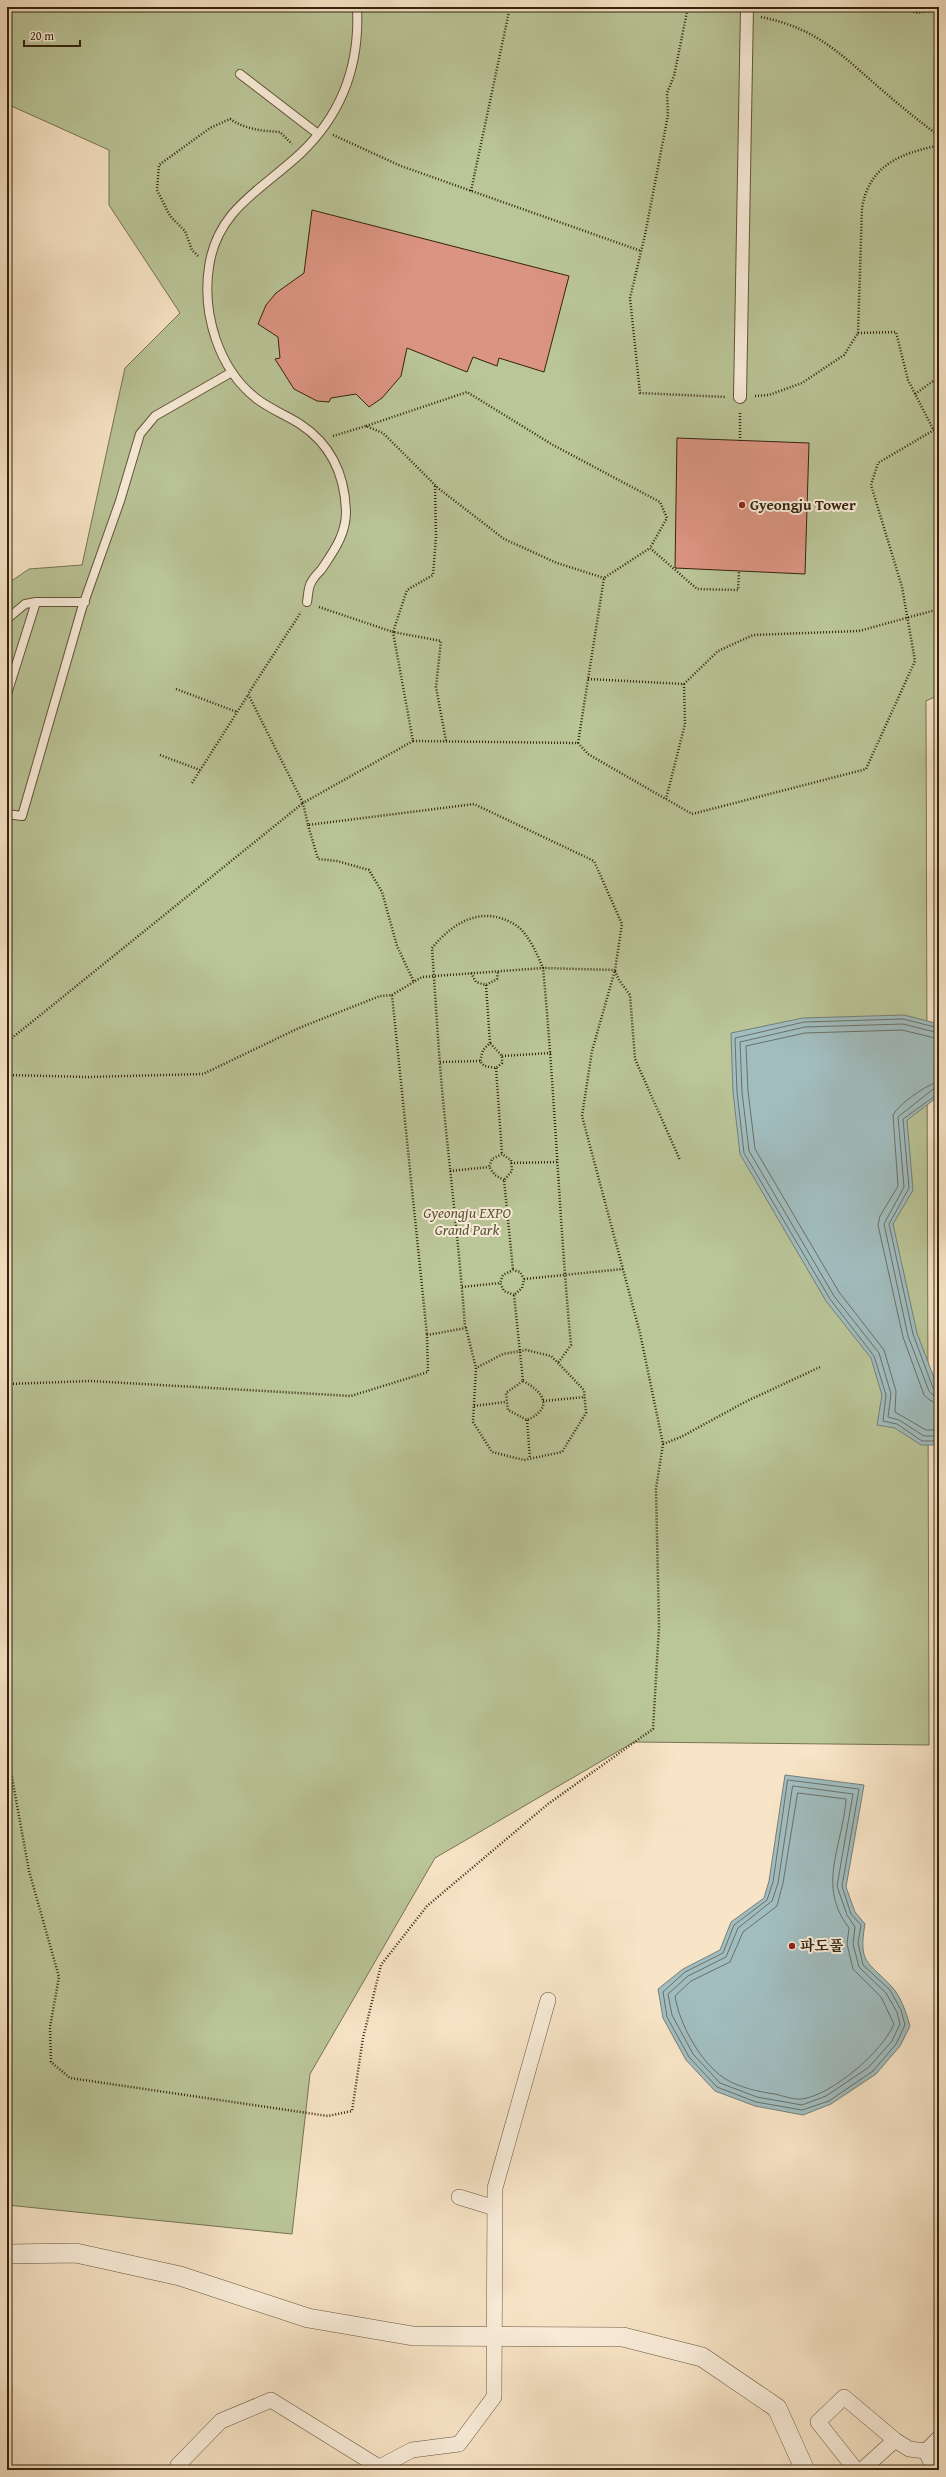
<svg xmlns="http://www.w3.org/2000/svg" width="946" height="2477" font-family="'Gentium Book Plus','Noto Serif KR',serif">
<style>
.green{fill:#bac598;stroke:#767453}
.water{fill:#a1bdbf;stroke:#757f78}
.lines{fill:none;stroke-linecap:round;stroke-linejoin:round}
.shore{stroke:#6a7066;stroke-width:1}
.building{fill:#dc9482;stroke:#33230e}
.service-casing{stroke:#64543c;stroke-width:10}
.pedestrian-casing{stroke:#64543c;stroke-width:14}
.minor-casing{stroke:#64543c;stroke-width:16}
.tertiary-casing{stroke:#64543c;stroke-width:20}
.path{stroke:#33230e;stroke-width:2.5;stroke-dasharray:1 2;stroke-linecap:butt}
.service{stroke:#faeedb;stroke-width:8}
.pedestrian{stroke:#faeedb;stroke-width:12}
.minor{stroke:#faeedb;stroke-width:15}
.tertiary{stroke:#faeedb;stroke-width:19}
.poi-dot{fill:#8f2418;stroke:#faeedb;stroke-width:1.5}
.labels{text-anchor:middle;stroke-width:4;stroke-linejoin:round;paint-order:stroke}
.poi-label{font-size:15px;font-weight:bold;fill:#33230e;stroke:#faeedb;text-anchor:start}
.park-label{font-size:15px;font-style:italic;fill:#5c5437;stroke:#faeedb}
</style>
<rect width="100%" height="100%" fill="#f8e5c7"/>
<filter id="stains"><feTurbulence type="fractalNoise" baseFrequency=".005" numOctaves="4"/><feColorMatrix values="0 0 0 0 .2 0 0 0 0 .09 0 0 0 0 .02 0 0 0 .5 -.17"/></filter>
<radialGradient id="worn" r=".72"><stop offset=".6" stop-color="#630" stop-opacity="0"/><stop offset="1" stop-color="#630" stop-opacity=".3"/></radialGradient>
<path class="green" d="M 7,7 L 939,7 L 939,695 L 926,701 L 929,1745 L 634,1742 L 435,1858 L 310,2074 L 292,2234 L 7,2205 L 7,584 L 29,569 L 82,565 L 125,368 L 180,313 L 109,205 L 109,150 L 7,104 Z"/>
<path class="water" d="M 904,1015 L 939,1024 L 939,1096 L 907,1120 L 913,1190 L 893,1224 L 917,1333 L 939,1391 L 939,1445 L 921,1445 L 895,1428 L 877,1425 L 882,1395 L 871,1358 L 826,1301 L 740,1154 L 733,1092 L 731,1033 L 803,1018 Z
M 785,1775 L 864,1785 L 846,1887 L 855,1912 L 865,1924 C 858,1964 868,1961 892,1987 C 901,1997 906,2012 910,2026 L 900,2046 L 876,2074 L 831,2104 L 803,2115 L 755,2106 L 715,2091 L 686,2060 L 663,2018 L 658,1989 L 683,1969 L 720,1950 L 731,1922 L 764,1898 L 769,1881 Z"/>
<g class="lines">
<path class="shore" d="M 939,1028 L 903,1019 L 804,1022 L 735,1038 L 737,1092 L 744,1153 L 830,1299 L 874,1356 L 886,1395 L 883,1421 L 897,1424 L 922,1441 L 939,1441
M 939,1033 L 903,1024 L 805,1027 L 740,1042 L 742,1092 L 749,1151 L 834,1296 L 879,1353 L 891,1394 L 888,1417 L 899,1420 L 924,1436 L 939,1436
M 939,1039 L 902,1030 L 805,1033 L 746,1046 L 748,1091 L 755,1149 L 839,1292 L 884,1350 L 896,1391 L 895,1412 L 926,1430 L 939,1430
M 939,1082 C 928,1083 898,1105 893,1115 L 898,1186 L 880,1216 L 878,1225 L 903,1337 L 924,1395 L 931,1401 L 939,1402
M 939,1088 L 932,1090 L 898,1117 L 904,1187 L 884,1224 L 908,1336 L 929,1391 L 933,1395 L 939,1396
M 939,1093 L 903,1119 L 909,1188 L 889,1224 L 913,1334 L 933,1388 L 939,1391
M 788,1780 L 859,1789 L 842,1886 L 851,1914 L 861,1925 L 858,1943 L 863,1965 L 890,1990 L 901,2010 L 905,2025 L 896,2044 L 873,2071 L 829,2101 L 802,2110 L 756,2102 L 717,2087 L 689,2057 L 667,2017 L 663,1992 L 685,1972 L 723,1953 L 734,1925 L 767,1900 L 773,1882 Z
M 793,1786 L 853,1794 L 837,1886 L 847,1915 L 855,1927 L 853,1944 L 859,1967 L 886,1993 L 897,2012 L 900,2024 L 892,2041 L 869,2067 L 826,2096 L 802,2105 L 757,2097 L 720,2083 L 693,2054 L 672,2015 L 668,1994 L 688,1976 L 726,1957 L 738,1928 L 772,1901 L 778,1883 Z
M 798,1793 L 846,1799 C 843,1846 816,1885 849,1928 L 847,1944 L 853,1969 L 881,1997 L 894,2024 C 883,2051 832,2095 802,2099 C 795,2100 783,2096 775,2094 C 759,2092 737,2087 724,2078 C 700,2062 679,2023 675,1996 L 691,1981 L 730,1962 L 743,1932 L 777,1906 L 783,1883 Z"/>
</g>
<path class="building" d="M 312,210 L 569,276 L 544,372 L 499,358 L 497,366 L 473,357 L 467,372 L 407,348 L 401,376 L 382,398 L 369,407 L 356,394 L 331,398 L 329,402 L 317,401 L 294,389 L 275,359 L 280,358 L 278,337 L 258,324 L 266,305 L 276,293 L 304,273 Z
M 677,438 L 809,443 L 805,574 L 675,568 Z"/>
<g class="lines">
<g class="service-casing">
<path id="service" d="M 240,74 L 318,134
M 307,602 C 308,597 308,590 310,585 C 312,579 317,574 321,570 C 333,552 346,535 346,512 C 345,475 332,445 300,424 C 286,415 270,409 257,399 C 218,369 202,313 209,267 C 217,209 263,189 301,153 C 343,113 360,63 357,7
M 7,619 L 25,604 L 36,602
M 7,694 L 36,602 L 85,602
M 7,814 L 22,816 L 82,608 L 120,501 L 140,434 L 155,416 L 232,372"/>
</g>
<g class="pedestrian-casing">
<path id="pedestrian" d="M 740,397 L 747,7"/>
</g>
<g class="minor-casing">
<path id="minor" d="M 459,2197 L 495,2208
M 926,2451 L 932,2465 L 929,2470
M 177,2470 L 178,2465 L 221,2421 L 271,2400 L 379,2467
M 374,2470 L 412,2450 L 459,2444 L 494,2397 L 495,2188 L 548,2000
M 856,2470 L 818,2422 L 844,2397 L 895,2440 L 909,2449 L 926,2451 L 939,2438
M 862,2470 L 895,2440"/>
</g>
<g class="tertiary-casing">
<path id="tertiary" d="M 7,2254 L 76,2253 L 180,2276 L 308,2318 L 413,2336 L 623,2337 L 702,2357 L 777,2408 L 805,2470"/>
</g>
<path class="path" d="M 688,7 L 674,76 L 667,93 L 668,115 L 645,235 L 630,298 L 640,393 L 726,397
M 910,7 L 915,13 L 939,10
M 761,17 C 821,29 845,59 889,96 C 905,110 922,123 939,136
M 333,135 L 401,166 L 641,251
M 939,141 L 936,149 L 939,154
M 471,191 L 510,7
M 198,256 L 192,250 L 185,231 L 170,216 L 157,190 L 159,165 L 210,128 L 230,119 C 245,129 261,131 280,132 L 292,144
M 858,333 L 896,332 L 908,380 L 934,431
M 915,394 L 939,377
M 755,396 L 769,395 L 802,383 L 844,355 L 858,333 L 862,208 C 869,166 899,154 936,146
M 366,426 L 467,392 L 553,445 L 660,502 L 667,518 L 650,548
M 333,436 L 366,426 L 383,433 L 438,488 L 504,539 L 557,563 L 604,578
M 740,441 L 740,412
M 435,486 L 436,537 L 433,575 L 407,590 L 393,632 L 441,641 L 436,687 L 446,741
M 319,607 L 393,632 L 413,741 L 578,743 L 604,578 L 650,548 L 697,589 L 738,590 L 739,572
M 588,679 L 684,684 L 685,724 L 666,799
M 684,684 L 718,651 L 753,635 L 859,631 L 939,609
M 176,689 L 237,712
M 413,741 L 303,803 L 308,825 L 474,804 L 594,861 L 622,924 L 615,970 L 543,968 C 555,1093 559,1219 571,1345 L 558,1363
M 578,743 L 588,754 L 692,814 L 866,769 L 915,661 L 902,587 L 871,485 L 878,463 L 939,427
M 160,755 L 200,770
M 192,783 L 248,695
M 308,825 L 318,859 L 337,861 L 369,870 L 382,892 L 397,946 L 414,982
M 615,971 L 619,980 L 630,995 L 635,1059 L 680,1160
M 471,973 L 476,982 L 486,985 L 497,979 L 498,971
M 486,985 L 490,1043 L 483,1050 L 480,1061 L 484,1066 L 496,1068 L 502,1063 L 502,1056 L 490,1043
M 392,995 L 422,977 L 543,968 C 537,954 529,935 517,926 C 484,904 454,921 432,948 C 436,1005 439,1063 445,1120 C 452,1189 460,1258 465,1327
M 7,1042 L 303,803 L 248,694 L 301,612
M 502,1056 L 551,1053
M 440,1062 L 480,1061
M 496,1068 L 502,1154
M 7,1075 L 88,1077 L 203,1074 L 299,1028 L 380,996 L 392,995 L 427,1335
M 511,1163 L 558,1162
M 450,1171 L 489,1167
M 504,1180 L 495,1175 L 489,1167 L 492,1159 L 502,1154 L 511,1160 L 512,1171 L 504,1180 L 513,1270
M 524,1279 L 623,1269
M 462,1287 L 500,1283
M 514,1295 L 504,1291 L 500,1283 L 503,1275 L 513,1270 L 520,1272 L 524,1279 L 522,1288 L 514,1295 L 523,1381
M 523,1381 C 544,1392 554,1408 527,1420 L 508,1410 L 506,1393 Z
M 7,1384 L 91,1381 L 351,1396 L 428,1372 L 427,1335 L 466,1328 L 476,1368 L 473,1422 L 492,1452 L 524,1460 L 562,1452 L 586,1413 L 584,1390 L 558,1363 L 551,1356 L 526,1350 L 503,1354 L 476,1368
M 543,1401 L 585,1397
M 474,1406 L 505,1402
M 527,1420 L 530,1459
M 663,1444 L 681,1437 L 745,1402 L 820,1367
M 7,1750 L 29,1871 L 59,1977 L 50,2027 L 51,2062 L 70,2078 L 328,2116 L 352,2111 L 363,2038 L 381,1965 L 427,1906 L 548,1804 L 653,1729 L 659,1627 L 656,1489 L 663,1444 L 640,1333 L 582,1116 L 592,1051 L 615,970"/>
<use href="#service" class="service"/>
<use href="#pedestrian" class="pedestrian"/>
<use href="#minor" class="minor"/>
<use href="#tertiary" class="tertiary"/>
</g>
<g class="poi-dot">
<circle cx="742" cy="505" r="4"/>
<circle cx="792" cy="1946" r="4"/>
</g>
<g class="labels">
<g class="poi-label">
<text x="750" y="510">Gyeongju Tower</text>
<text x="800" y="1951">파도풀</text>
</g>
<g class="park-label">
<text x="467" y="1218">Gyeongju EXPO<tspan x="467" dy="17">Grand Park</tspan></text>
</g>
</g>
<rect width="946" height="2477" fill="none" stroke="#f8e5c7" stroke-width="24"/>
<rect x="8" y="8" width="930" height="2461" fill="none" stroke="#33230e" stroke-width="2"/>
<rect x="12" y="12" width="922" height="2453" fill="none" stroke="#33230e"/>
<path d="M24 40v6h56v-6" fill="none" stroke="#33230e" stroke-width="2"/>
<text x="30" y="40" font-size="12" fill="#33230e" stroke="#faeedb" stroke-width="3" paint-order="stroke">20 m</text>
<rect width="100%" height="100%" filter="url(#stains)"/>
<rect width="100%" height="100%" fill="url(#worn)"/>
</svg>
